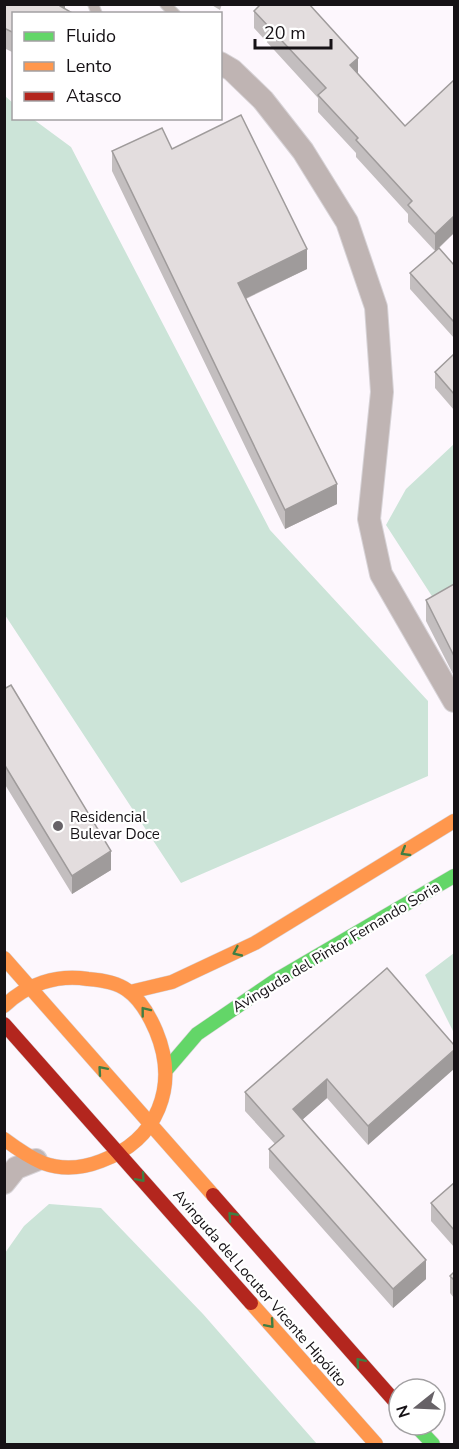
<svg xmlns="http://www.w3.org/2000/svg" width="459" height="1449" font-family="'Nunito Sans',sans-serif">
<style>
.green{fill:#cce4d8}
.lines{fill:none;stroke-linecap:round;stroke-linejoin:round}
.lane-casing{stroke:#d7d3d7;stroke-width:12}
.street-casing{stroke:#d7d3d7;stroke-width:24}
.fast-casing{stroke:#d7d3d7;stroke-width:15}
.slow-casing{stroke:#d7d3d7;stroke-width:15}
.jam-casing{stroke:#d7d3d7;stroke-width:15}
.lane{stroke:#bfb4b3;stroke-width:10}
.street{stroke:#bfb4b3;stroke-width:22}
.fast{stroke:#63d668;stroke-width:14}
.slow{stroke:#ff974d;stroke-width:14}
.jam{stroke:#b3261e;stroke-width:14}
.wall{fill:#c3bebf}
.shaded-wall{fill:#9f9b9b}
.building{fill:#e3ddde;stroke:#9f9b9b;stroke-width:1.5}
.oneway{stroke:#407e43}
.poi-dot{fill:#676267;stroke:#fff;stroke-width:2}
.labels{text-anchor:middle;stroke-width:4.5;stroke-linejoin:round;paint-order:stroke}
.poi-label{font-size:15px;fill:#161216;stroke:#fff;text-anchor:start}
.street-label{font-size:15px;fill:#161216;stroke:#fff}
</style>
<rect width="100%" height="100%" fill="#fdf7fd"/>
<path class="green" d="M 5,96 L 13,103 L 14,118 L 33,119 L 71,147 L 270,530 L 428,701 L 428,776 L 181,883 L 5,615 Z
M 454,444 L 454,594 L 437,604 L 386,525 L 406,489 Z
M 454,953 L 454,1033 L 425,975 Z
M 49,1204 L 101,1208 L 203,1314 L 317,1444 L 5,1444 L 5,1253 L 24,1226 Z"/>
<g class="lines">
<g class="lane-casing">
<path id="lane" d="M 93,4 L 97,14
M 165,4 L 175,14"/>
</g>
<g class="street-casing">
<path id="street" d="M 220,63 L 232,70 L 263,100 L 303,151 L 347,222 L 376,307 L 382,392 L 369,519 L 381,574 L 454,701
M 4,1183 L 16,1168 L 36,1160"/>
</g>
<g class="fast-casing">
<path id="fast" d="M 167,1069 L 197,1034 L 276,980 L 454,876
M 415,1425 L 433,1444"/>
</g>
<g class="slow-casing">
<path id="slow" d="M 4,958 L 213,1195
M 130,992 L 172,982 L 255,943 L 454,821
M 4,1006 C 27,984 57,974 88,979 C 102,980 116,982 127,990 C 140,999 150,1017 156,1031 C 179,1086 158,1140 101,1161 C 83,1168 62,1170 43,1163 C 29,1157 16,1148 4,1139
M 251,1303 L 376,1444"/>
</g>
<g class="jam-casing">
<path id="jam" d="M 4,1024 L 251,1303
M 213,1195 L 399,1406"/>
</g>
<use href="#lane" class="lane"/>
<use href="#street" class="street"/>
<use href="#fast" class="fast"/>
<use href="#slow" class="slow"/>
<use href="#jam" class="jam"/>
</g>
<path class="wall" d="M 4,4 L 65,4 L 14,14 L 14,53 L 4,48 Z
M 210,4 L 222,4 L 220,10 Z
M 254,11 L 358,74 L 405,126 L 454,233 L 439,248 L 454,265 L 454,338 L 410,289 L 410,273 L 435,251 L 408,222 L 408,214 L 356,157 L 356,153 L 318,112 L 318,98 L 254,28 Z
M 172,149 L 307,269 L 246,299 L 337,504 L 285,529 L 112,171 L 112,151 Z
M 454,354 L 454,410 L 435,388 L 435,372 Z
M 454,584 L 454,676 L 426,621 L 426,600 Z
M 4,689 L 111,870 L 72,894 L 4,783 Z
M 387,968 L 368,1145 L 327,1098 L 302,1120 L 426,1279 L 393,1308 L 269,1168 L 269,1149 L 275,1144 L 245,1111 L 245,1092 Z
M 454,1183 L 454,1247 L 431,1221 L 431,1203 Z
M 454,1272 L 454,1298 L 450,1293 L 450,1276 Z"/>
<path class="shaded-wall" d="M 61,4 L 65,4 L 65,14 L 60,6 Z
M 358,58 L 358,76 L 350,65 Z
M 454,216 L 454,233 L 435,251 L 435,234 Z
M 307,249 L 307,269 L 238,302 L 238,283 Z
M 337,484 L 337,504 L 285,529 L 285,510 Z
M 111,851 L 111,870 L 72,894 L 72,876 Z
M 454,1050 L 454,1069 L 368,1145 L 368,1126 Z
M 327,1079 L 327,1098 L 293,1128 L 293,1109 Z
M 426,1260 L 426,1279 L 393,1308 L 393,1289 Z"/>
<path class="building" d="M 4,4 L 61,4 L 60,6 L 74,14 L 14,14 L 14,33 L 4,28 Z
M 261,4 L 309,4 L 358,58 L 350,65 L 405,126 L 454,80 L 454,216 L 435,234 L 408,205 L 412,201 L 356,140 L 358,138 L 318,95 L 326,88 L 254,11 Z
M 241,115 L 307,249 L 238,283 L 337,484 L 285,510 L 112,151 L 162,128 L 172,149 Z
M 439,248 L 454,265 L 454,322 L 410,273 Z
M 454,354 L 454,394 L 435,372 Z
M 454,584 L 454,656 L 426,600 Z
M 11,685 L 111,851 L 72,876 L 4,764 L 4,689 Z
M 387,968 L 454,1045 L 454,1050 L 368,1126 L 327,1079 L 293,1109 L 426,1260 L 393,1289 L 269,1149 L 284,1136 L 245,1092 Z
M 454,1183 L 454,1230 L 431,1203 Z
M 454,1272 L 454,1280 L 450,1276 Z"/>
<defs><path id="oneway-chevron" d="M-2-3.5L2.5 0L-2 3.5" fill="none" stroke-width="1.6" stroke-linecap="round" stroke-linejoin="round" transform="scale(1.5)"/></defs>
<g class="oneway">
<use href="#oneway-chevron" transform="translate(405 852) rotate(149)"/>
<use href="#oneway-chevron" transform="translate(237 952) rotate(155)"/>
<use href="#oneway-chevron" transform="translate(145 1011) rotate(-128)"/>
<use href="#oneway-chevron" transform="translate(102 1070) rotate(-131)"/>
<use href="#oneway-chevron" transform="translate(141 1178) rotate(49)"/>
<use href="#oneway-chevron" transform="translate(232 1216) rotate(-132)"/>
<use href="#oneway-chevron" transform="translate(270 1324) rotate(49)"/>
<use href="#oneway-chevron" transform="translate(360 1362) rotate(-131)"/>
</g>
<circle class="poi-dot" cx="58" cy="826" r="6"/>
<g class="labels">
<g class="poi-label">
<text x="70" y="822">Residencial<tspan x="70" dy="17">Bulevar Doce</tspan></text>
</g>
<g class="street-label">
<text transform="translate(336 947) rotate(-31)" y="5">Avinguda del Pintor Fernando Soria</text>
<text transform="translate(260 1288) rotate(49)" y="5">Avinguda del Locutor Vicente Hipólito</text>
</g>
</g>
<rect width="459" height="1449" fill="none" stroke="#161216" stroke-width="12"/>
<rect x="12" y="12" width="210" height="108" fill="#ffffff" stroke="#a2a0a2" stroke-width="1.5"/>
<rect x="24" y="32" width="30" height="9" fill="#63d668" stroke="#a2a0a2" stroke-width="1.5"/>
<text x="66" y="42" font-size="18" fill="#161216">Fluido</text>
<rect x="24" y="62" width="30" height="9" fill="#ff974d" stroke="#a2a0a2" stroke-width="1.5"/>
<text x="66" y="72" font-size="18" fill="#161216">Lento</text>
<rect x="24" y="92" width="30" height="9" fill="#b3261e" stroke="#a2a0a2" stroke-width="1.5"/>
<text x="66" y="102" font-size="18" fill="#161216">Atasco</text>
<g transform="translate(417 1407) rotate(252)"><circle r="28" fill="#ffffff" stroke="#a2a0a2" stroke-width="1.5"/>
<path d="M0-4.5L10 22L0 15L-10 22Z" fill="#676267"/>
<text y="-9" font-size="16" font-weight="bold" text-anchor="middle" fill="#161216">N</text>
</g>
<path d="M255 39v9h76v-9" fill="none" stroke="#161216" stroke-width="3"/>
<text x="264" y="39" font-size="18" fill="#161216" stroke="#ffffff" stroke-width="4.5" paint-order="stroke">20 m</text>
</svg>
